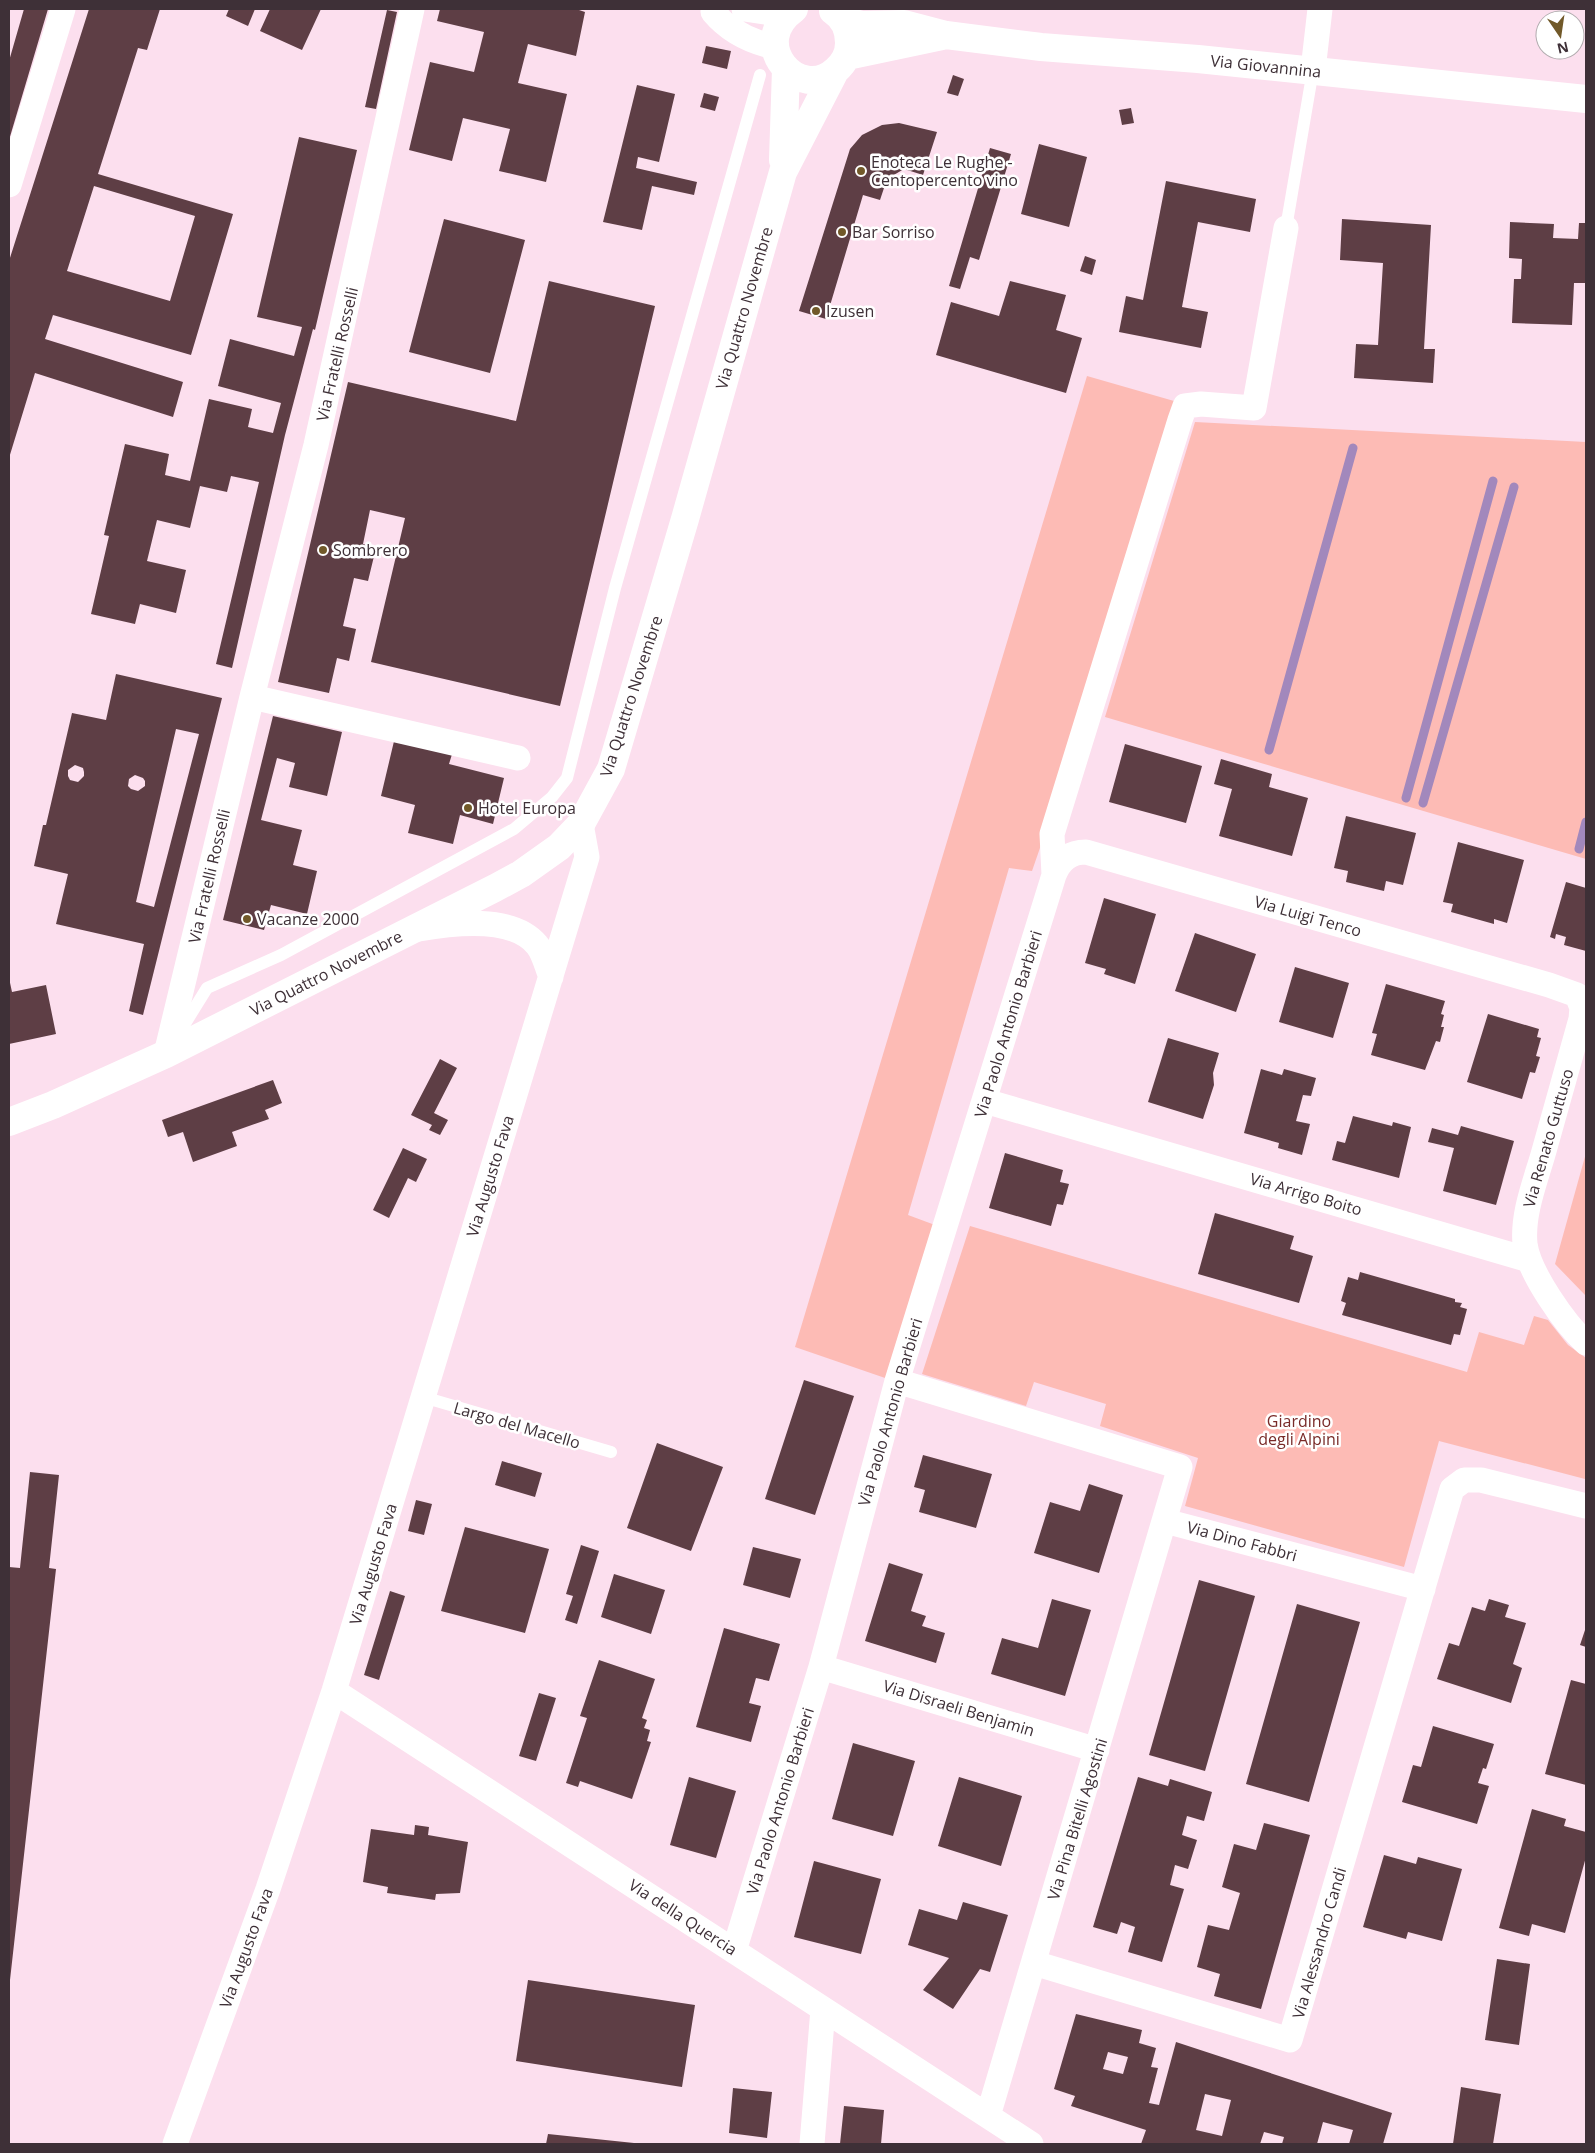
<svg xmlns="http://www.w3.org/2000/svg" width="1595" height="2153" font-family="'Open Sans',sans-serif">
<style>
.green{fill:#fdbbb5}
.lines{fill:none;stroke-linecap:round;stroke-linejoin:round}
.stream{stroke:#a288bc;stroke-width:9}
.building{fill:#5e3e45;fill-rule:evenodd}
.lane{stroke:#fff;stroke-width:12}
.street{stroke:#fff;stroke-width:25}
.secondary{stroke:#fff;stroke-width:28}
.poi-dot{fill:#715929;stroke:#fff;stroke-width:2}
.labels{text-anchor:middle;stroke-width:5;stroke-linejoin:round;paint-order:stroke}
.street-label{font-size:16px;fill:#3e3037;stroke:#fff}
.poi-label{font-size:16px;fill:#3e3037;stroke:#fff;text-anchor:start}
.park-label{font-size:16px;fill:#792b29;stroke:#fff}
</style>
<rect width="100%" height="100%" fill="#fcdfee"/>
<path class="green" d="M 1087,376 L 1174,401 L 1041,845 L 1032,871 L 1009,868 L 908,1215 L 935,1225 L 888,1379 L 795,1347 Z
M 1195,422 L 1586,442 L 1586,859 L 1105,717 Z
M 1586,1153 L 1586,1296 L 1555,1264 Z
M 970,1226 L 1467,1372 L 1479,1332 L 1524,1345 L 1534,1316 L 1548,1320 L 1568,1345 L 1586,1358 L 1585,1479 L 1439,1441 L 1404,1567 L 1185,1506 L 1198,1458 L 1100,1426 L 1106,1404 L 1034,1382 L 1026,1406 L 922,1374 Z"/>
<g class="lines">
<path class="stream" d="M 1269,750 L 1353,448
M 1406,798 L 1493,481
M 1423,803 L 1514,487
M 1579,849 L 1586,822"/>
</g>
<path class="building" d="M 24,9 L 48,9 L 9,140 L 9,61 Z
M 89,9 L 160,9 L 147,50 L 138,48 L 98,174 L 233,214 L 191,355 L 53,315 L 45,339 L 183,382 L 173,417 L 35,373 L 9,458 L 9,261 ZM 94,186 L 195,216 L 170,301 L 67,271 Z
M 229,9 L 255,9 L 248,26 L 226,16 Z
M 270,9 L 321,9 L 302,50 L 260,31 Z
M 440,9 L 576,9 L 585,12 L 576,56 L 528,44 L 518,83 L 567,94 L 546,182 L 499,171 L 510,129 L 463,118 L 452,161 L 409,150 L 430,62 L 474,72 L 484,32 L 437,21 Z
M 387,10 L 397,12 L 376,109 L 365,107 Z
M 706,46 L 731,51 L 727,69 L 702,63 Z
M 953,75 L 964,79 L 958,96 L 947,93 Z
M 637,85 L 675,94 L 659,162 L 638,157 L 636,168 L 697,182 L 694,195 L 652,186 L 642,230 L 603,222 Z
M 704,93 L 719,97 L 715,111 L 700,107 Z
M 1131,108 L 1134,123 L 1122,125 L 1119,110 Z
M 899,123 L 937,132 L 923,175 L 904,169 L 887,179 L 880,200 L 863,195 L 826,319 L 799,311 L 850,149 L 862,135 L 882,125 Z
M 299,137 L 357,150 L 315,330 L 313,329 L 285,435 L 232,668 L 216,664 L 259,482 L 231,476 L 227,492 L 200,486 L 190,528 L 157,520 L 147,561 L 186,570 L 176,613 L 140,604 L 135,624 L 91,614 L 109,536 L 104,535 L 125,444 L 169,454 L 165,475 L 190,481 L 209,399 L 252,409 L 248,427 L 273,433 L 281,403 L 218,386 L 230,339 L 294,356 L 302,327 L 257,317 Z
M 1039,144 L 1087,157 L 1069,227 L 1021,214 Z
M 990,148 L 1011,154 L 979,260 L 970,257 L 960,289 L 949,286 Z
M 1166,181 L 1256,199 L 1250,232 L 1198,222 L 1182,307 L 1208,312 L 1201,348 L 1119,332 L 1126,296 L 1143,300 Z
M 444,219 L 525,240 L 490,373 L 409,352 Z
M 1342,219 L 1431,225 L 1424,349 L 1435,349 L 1433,383 L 1354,378 L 1356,344 L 1378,345 L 1383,263 L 1340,260 Z
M 1510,222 L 1554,224 L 1553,238 L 1578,239 L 1579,223 L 1586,223 L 1586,283 L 1574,283 L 1572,325 L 1512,323 L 1514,279 L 1521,279 L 1522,259 L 1509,258 Z
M 1085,256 L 1096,260 L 1092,275 L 1080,271 Z
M 549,281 L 655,306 L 560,706 L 371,662 L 405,518 L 370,510 L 363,544 L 376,548 L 368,581 L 354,578 L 343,626 L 356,629 L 349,661 L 337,658 L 329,693 L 278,682 L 348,382 L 516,421 Z
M 1010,281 L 1066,295 L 1056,330 L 1082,338 L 1066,393 L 936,355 L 951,302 L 999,316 Z
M 116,674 L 222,698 L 143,1015 L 129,1011 L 144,944 L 56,924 L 68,874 L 34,866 L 43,825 L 46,825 L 72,713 L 106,720 ZM 176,729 L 199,734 L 154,907 L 136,902 ZM 75,765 L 83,768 L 84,772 L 84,776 L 78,782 L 70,780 L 68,776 L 68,770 ZM 135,775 L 143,778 L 145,781 L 145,786 L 138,791 L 131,789 L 128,786 L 129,779 Z
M 273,716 L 342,732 L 327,796 L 289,787 L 295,763 L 277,758 L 261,820 L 302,830 L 293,865 L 317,871 L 307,914 L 271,905 L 264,930 L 223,920 Z
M 395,737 L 453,751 L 449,764 L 504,778 L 493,824 L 460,815 L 453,844 L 408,833 L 415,805 L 381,796 Z
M 1125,744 L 1202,766 L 1186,823 L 1109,802 Z
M 1221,759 L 1272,774 L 1269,787 L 1308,798 L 1292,856 L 1219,836 L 1232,789 L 1214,784 Z
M 1346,816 L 1416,833 L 1403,885 L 1386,881 L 1384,891 L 1346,882 L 1348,871 L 1334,868 Z
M 1458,842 L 1524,860 L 1507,923 L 1494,919 L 1494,924 L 1451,912 L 1453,904 L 1443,902 Z
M 1566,882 L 1586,888 L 1586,951 L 1564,945 L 1566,937 L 1556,934 L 1555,939 L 1550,937 Z
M 1104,898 L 1156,914 L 1135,984 L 1104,974 L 1106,969 L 1085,963 Z
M 1195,933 L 1256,954 L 1236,1012 L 1175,991 Z
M 1295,967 L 1349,983 L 1333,1038 L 1279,1022 Z
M 9,978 L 12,992 L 46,985 L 56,1034 L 9,1044 Z
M 1386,984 L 1445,1001 L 1441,1014 L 1444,1015 L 1441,1027 L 1444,1027 L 1440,1042 L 1436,1041 L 1425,1070 L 1371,1055 L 1377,1034 L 1372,1033 Z
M 1488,1014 L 1539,1029 L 1537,1037 L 1541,1038 L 1536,1056 L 1540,1057 L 1535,1073 L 1530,1072 L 1522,1099 L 1467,1082 Z
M 1168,1038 L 1219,1053 L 1213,1073 L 1214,1085 L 1203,1119 L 1148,1102 Z
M 440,1059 L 457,1068 L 434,1113 L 448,1120 L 440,1135 L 429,1130 L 432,1125 L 411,1115 Z
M 1261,1069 L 1282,1075 L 1284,1069 L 1316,1078 L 1311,1096 L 1303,1095 L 1296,1121 L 1310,1124 L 1302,1155 L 1278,1148 L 1279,1143 L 1244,1133 Z
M 273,1080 L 282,1103 L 265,1110 L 269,1119 L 232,1132 L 237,1146 L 193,1162 L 183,1132 L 168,1137 L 162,1120 Z
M 1353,1116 L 1392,1126 L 1393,1122 L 1411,1127 L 1399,1178 L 1332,1160 L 1337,1141 L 1345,1143 Z
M 1461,1126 L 1514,1141 L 1496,1205 L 1443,1191 L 1454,1148 L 1428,1142 L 1432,1128 L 1458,1135 Z
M 403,1148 L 427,1159 L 416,1182 L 408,1178 L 389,1218 L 373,1210 Z
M 1005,1153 L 1063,1170 L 1060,1182 L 1069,1184 L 1063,1205 L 1057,1204 L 1051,1226 L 989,1208 Z
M 1215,1213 L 1294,1236 L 1290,1249 L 1313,1256 L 1299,1303 L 1198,1274 Z
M 1360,1272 L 1455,1299 L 1455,1302 L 1462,1303 L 1460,1307 L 1467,1309 L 1460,1335 L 1454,1334 L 1451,1345 L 1342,1315 L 1346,1303 L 1341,1301 L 1348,1277 L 1358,1280 Z
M 804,1380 L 854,1396 L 815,1515 L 765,1499 Z
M 657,1443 L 723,1467 L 691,1551 L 627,1528 Z
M 923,1455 L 992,1474 L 976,1528 L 919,1512 L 925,1490 L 914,1487 Z
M 502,1461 L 542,1473 L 535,1497 L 495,1485 Z
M 30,1472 L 59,1475 L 49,1568 L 56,1569 L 10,1980 L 9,1567 L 20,1568 Z
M 1089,1484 L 1123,1495 L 1099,1573 L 1034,1553 L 1050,1502 L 1080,1511 Z
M 416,1500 L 432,1504 L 424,1535 L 408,1531 Z
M 465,1527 L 549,1549 L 525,1633 L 441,1611 Z
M 581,1545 L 599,1551 L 577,1624 L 565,1620 L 573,1596 L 566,1594 Z
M 753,1547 L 801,1559 L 790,1598 L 743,1585 Z
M 889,1563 L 923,1574 L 911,1611 L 926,1616 L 922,1626 L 945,1633 L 936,1663 L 865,1641 Z
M 614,1574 L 665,1590 L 651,1634 L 601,1617 Z
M 1199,1580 L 1255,1596 L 1205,1771 L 1149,1755 Z
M 390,1591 L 405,1596 L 379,1680 L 364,1675 Z
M 1052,1599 L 1091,1610 L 1065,1696 L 991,1674 L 1002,1638 L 1038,1648 Z
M 1489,1599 L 1509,1605 L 1505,1617 L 1526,1623 L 1513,1664 L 1522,1668 L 1511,1703 L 1437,1679 L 1449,1643 L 1459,1646 L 1472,1607 L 1485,1611 Z
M 1297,1604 L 1360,1622 L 1309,1802 L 1246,1784 Z
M 1586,1627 L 1586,1647 L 1580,1645 Z
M 724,1628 L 780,1644 L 769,1681 L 756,1678 L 749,1703 L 761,1706 L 751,1742 L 696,1727 Z
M 599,1660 L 655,1679 L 642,1718 L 647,1720 L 644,1728 L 650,1730 L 647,1741 L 651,1742 L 632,1799 L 580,1781 L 578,1787 L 566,1783 L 587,1718 L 580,1716 Z
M 1571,1680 L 1586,1684 L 1586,1785 L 1545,1774 Z
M 539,1693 L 556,1698 L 536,1761 L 519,1756 Z
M 1433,1726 L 1494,1744 L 1486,1769 L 1483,1768 L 1478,1783 L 1489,1786 L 1477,1824 L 1402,1802 L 1413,1765 L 1421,1767 Z
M 853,1743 L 915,1761 L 893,1836 L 832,1819 Z
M 689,1777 L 736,1791 L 716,1858 L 670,1845 Z
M 959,1777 L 1022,1796 L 1001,1866 L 938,1846 Z
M 1138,1777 L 1168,1786 L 1170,1779 L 1212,1792 L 1204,1821 L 1187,1816 L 1182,1835 L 1197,1840 L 1188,1869 L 1175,1865 L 1170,1885 L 1184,1889 L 1162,1962 L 1128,1952 L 1135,1927 L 1121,1922 L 1117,1934 L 1093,1927 Z
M 1532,1809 L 1566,1819 L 1564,1826 L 1586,1832 L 1586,1857 L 1565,1933 L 1532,1924 L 1529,1936 L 1499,1928 Z
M 1264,1823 L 1310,1835 L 1261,2009 L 1214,1996 L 1220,1974 L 1197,1967 L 1208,1925 L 1229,1930 L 1240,1893 L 1222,1887 L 1234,1844 L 1256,1850 Z
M 415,1825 L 429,1827 L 428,1835 L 468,1842 L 460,1893 L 436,1894 L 435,1900 L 387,1893 L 388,1887 L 363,1882 L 371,1829 L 414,1835 Z
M 1384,1855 L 1416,1864 L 1418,1857 L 1462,1869 L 1442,1941 L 1408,1932 L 1406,1939 L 1363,1927 Z
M 814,1861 L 881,1879 L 861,1954 L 794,1937 Z
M 963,1902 L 1008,1915 L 990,1972 L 980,1969 L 953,2009 L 923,1990 L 949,1958 L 908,1945 L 919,1909 L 957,1920 Z
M 1497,1959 L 1530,1964 L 1519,2045 L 1485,2040 Z
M 528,1980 L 695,2005 L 682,2087 L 516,2061 Z
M 1076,2014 L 1142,2030 L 1139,2043 L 1156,2048 L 1151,2067 L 1158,2068 L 1149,2103 L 1159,2105 L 1176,2042 L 1392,2113 L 1383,2144 L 1349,2144 L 1353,2130 L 1323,2122 L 1317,2144 L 1282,2144 L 1284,2137 L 1264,2132 L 1260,2144 L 1141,2144 L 1146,2130 L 1071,2106 L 1075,2096 L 1054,2089 ZM 1108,2052 L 1128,2057 L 1123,2074 L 1103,2069 ZM 1205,2094 L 1231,2100 L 1222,2136 L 1196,2130 Z
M 1461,2087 L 1501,2094 L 1493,2144 L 1453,2144 Z
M 733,2088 L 772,2092 L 767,2138 L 729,2133 Z
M 844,2106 L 884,2110 L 881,2144 L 840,2144 Z
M 548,2134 L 634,2143 L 634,2144 L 546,2144 Z"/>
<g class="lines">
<path class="lane" d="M 1286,228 L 1313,70
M 178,1035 L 207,988 L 281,955 L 514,829 L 552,797 L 567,778 L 615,588 L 760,75
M 423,1397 L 611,1452"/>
<path class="street" d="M 744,9 L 786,15
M 713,12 C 729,31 751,42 775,47
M 1313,70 L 1320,9
M 9,185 L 63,9
M 252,697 L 518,758
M 1054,875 L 1052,834 L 1180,420 L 1185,406 L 1201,404 L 1254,408 L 1286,228
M 419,929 C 453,923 512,915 537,945 C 544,953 547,968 551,977
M 166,1054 L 252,697 L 316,445 L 412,9
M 985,1101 L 1529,1260
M 897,1381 L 1180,1467 L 988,2116
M 1165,1521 L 1423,1589
M 821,1667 L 1097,1750
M 334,1691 L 1031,2144
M 734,1951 L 821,1667 L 897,1381 L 1054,875 C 1060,860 1070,852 1086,852 L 1549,985 L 1577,995 L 1582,1008 L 1581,1019 C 1569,1063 1556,1107 1544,1151 C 1536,1180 1522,1213 1525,1244 C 1529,1273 1565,1324 1586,1343
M 1034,1963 L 1290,2040 L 1452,1489 L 1464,1480 L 1481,1480 L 1586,1506
M 175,2144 L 268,1889 L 334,1691 L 587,857 L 581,824
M 812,2144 L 823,2009"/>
<path class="secondary" d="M 794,9 C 746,43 799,104 836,70 C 844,63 849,54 849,43 C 849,30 844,18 833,11
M 843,20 L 862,25 L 904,24 L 946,35 L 1041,47 L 1198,59 L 1586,99
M 847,56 L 942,36
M 783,160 L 786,69
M 9,1122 L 53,1105 L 166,1054 L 495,888 L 521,874 L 559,847 L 581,824 L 611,769 L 685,519 L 783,172 L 834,73"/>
</g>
<g class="poi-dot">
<circle cx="861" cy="171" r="5"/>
<circle cx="842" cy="232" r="5"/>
<circle cx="816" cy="311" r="5"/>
<circle cx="323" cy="550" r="5"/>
<circle cx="468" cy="808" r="5"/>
<circle cx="247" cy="919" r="5"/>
</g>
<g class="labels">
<g class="street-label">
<text transform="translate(1266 66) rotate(6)" y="6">Via Giovannina</text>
<text transform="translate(744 308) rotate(-74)" y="6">Via Quattro Novembre</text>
<text transform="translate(337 354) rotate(-77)" y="6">Via Fratelli Rosselli</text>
<text transform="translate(631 696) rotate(-72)" y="6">Via Quattro Novembre</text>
<text transform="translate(209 876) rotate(-77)" y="6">Via Fratelli Rosselli</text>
<text transform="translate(1308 916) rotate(16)" y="6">Via Luigi Tenco</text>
<text transform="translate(326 973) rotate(-27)" y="6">Via Quattro Novembre</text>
<text transform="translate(1008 1024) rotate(-73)" y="6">Via Paolo Antonio Barbieri</text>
<text transform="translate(1548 1138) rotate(-74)" y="6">Via Renato Guttuso</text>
<text transform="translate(490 1176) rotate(-73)" y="6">Via Augusto Fava</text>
<text transform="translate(1306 1194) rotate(16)" y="6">Via Arrigo Boito</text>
<text transform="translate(890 1412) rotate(-74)" y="6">Via Paolo Antonio Barbieri</text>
<text transform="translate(517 1425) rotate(16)" y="6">Largo del Macello</text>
<text transform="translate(1242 1541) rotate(15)" y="6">Via Dino Fabbri</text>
<text transform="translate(373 1564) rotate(-73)" y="6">Via Augusto Fava</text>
<text transform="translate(959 1708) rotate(17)" y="6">Via Disraeli Benjamin</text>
<text transform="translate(780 1801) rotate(-73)" y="6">Via Paolo Antonio Barbieri</text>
<text transform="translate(1077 1819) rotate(-73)" y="6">Via Pina Bitelli Agostini</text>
<text transform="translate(683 1917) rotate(33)" y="6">Via della Quercia</text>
<text transform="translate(1319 1943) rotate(-74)" y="6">Via Alessandro Candi</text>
<text transform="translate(246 1948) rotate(-70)" y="6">Via Augusto Fava</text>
</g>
<g class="poi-label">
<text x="871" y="168">Enoteca Le Rughe -<tspan x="871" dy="18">Centopercento vino</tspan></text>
<text x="852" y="238">Bar Sorriso</text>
<text x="826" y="317">Izusen</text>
<text x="333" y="556">Sombrero</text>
<text x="478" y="814">Hotel Europa</text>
<text x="257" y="925">Vacanze 2000</text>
</g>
<g class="park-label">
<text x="1299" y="1427">Giardino<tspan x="1299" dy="18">degli Alpini</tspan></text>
</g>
</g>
<rect width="1595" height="2153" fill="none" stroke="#3e3037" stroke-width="20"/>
<g transform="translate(1560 35) rotate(167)"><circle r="24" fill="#ffffff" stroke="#b2acaf"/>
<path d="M0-4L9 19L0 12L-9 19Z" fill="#715929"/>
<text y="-8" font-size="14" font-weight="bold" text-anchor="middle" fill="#3e3037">N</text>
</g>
</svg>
